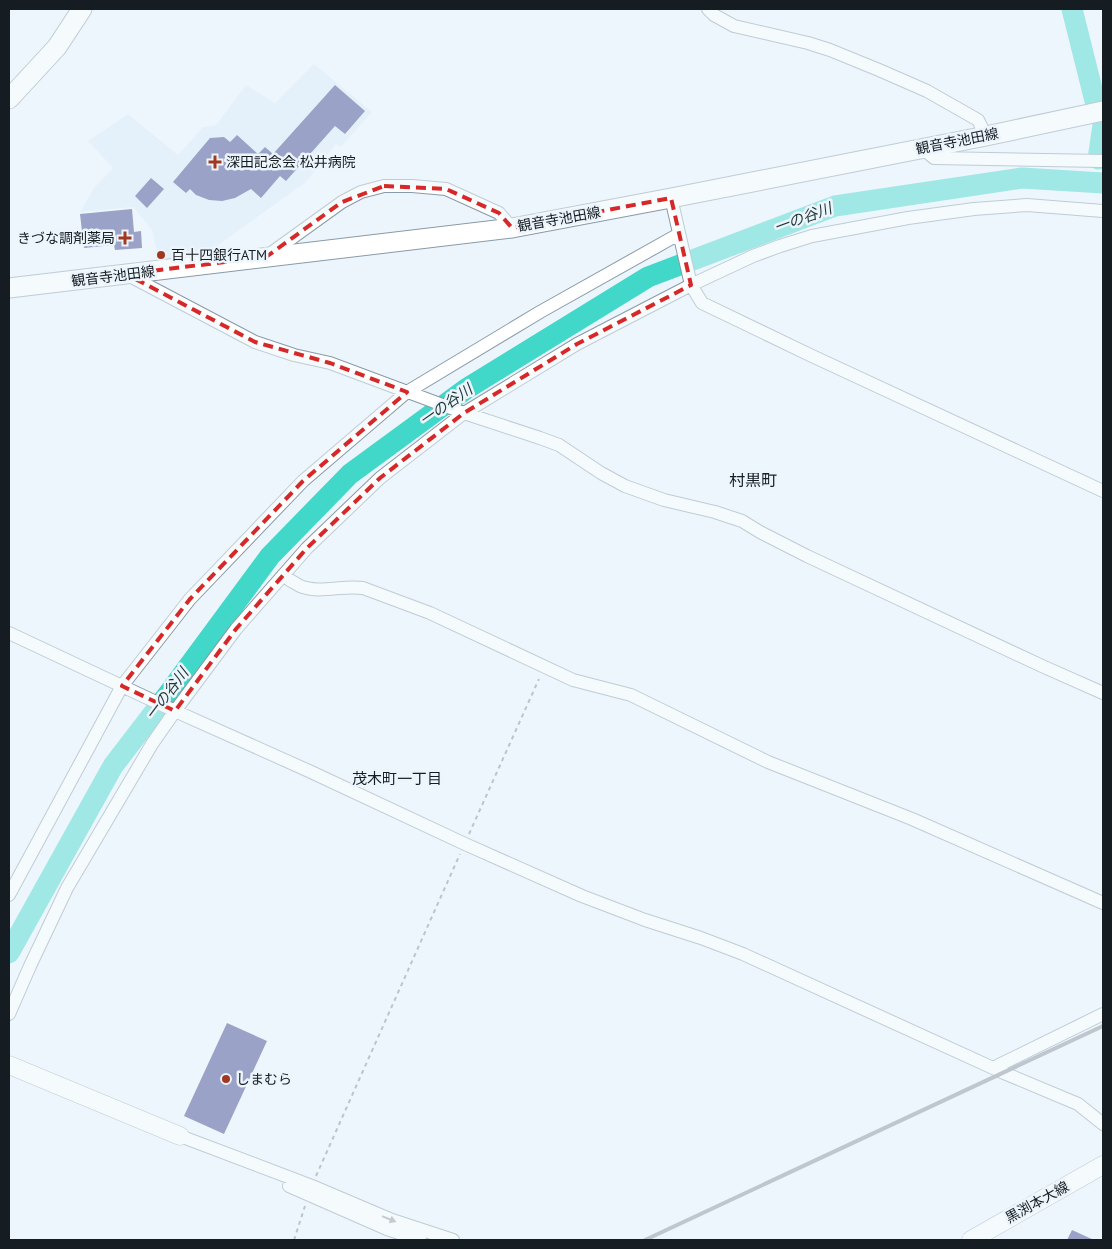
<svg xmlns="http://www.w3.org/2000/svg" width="1112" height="1249" font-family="'PT Sans','Noto Sans JP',sans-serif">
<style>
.built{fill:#dcebf8}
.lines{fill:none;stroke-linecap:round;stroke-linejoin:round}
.river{stroke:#41d8ca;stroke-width:21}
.building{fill:#353d89}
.street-casing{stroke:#889aa9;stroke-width:14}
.secondary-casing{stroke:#889aa9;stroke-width:19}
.primary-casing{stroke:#889aa9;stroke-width:21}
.path{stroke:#838a91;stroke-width:2;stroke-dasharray:4 4;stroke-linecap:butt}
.street{stroke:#fff;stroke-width:12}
.secondary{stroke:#fff;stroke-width:18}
.primary{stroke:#fff;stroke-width:19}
.rail{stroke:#868e95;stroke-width:4}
.oneway{fill:#96999c}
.marked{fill:none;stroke:#d62828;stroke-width:4;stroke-dasharray:10 6;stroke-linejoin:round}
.poi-dot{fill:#a13821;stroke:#edf5fc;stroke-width:2}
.labels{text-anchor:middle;stroke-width:5;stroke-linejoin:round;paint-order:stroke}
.street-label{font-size:14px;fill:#151c22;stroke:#edf5fc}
.poi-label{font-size:14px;fill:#151c22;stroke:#edf5fc;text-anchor:start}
.water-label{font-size:15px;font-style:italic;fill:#1d3633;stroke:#edf5fc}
.neighbourhood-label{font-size:15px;fill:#151c22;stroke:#edf5fc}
.quarter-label{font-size:16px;fill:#151c22;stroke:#edf5fc}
</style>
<rect width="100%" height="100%" fill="#edf5fc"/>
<path class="built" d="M 314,64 L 372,112 L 341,147 L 336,144 L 306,182 L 203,256 L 159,260 L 152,230 L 133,207 L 80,212 L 94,188 L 113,168 L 88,141 L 128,114 L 178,155 L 203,127 L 216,125 L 246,85 L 275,103 Z"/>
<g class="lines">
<path class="river" d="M 1072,9 L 1096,105
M 1098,159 L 1103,125
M 9,953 L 113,766 L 169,693 L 270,556 L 350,474 L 466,389 L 648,277 L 835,206 L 1022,178 L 1103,183"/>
</g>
<path class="building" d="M 335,85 L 365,111 L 345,134 L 335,126 L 286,181 L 280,176 L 261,198 L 251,189 L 235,198 L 222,201 L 209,200 L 196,195 L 190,189 L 186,193 L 173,182 L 210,138 L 224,137 L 230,142 L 237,135 L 258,154 L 265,147 L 273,154 Z
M 151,178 L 164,189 L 147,208 L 135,196 Z
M 132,209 L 134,232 L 141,231 L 142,248 L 115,250 L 114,245 L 84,248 L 80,214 Z
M 227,1023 L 267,1041 L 224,1134 L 184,1116 Z
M 1072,1230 L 1094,1240 L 1067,1240 Z"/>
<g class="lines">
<g class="street-casing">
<path id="street" d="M 708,9 L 714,15 L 734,26 L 808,43 L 830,50 L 879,70 L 927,91 L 978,120 L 986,136
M 922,148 L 934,158 L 1103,161
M 671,198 L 691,285 L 702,303 L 810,355 L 1103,491
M 267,256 L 342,202 L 361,192 L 384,186 L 412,186 L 446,189 L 499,213 L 512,228
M 126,274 L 255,342 L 294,355 L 330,363 L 464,413 L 540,438 L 559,445 L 601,473 L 625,486 L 664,500 L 715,512 L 742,521 L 760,532 L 807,556 L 1042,666 L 1103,693
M 283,575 C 288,579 294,583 300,586 C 319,594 342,585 363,588 L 430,613 L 573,680 L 631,695 L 768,762 L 912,819 L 1103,903
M 9,633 L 175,711 L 309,771 L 465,844 L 582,896 L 645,920 L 701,938 L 743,954 L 1004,1073 L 1078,1104 L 1103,1124
M 9,895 L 122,686 L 190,599 L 303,481 L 407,392 L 540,312 L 679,234
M 9,1014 L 30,966 L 67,888 L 152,744 L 175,711 L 236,629 L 307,548 L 380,478 L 464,413 L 577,344 L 691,285 L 753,256 L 780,246 L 812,236 L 908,218 L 974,209 L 1027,205 L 1103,211
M 993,1068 L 1103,1014
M 180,1136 L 312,1186 L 392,1220 L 453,1240
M 289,1186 L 387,1229 L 420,1240"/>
</g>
<g class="secondary-casing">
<path id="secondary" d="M 9,1065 L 180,1136
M 971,1240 L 1103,1165"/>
</g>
<g class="primary-casing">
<path id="primary" d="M 9,99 L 57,47 L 82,9
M 9,288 L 512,228 L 671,198 L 986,136 L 1103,111"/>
</g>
<path class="path" d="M 469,834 L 539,679
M 316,1176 L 460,854
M 294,1240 L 305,1206"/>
<use href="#street" class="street"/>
<use href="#secondary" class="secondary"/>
<use href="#primary" class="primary"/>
<path class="rail" d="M 645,1240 L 1103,1026"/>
</g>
<defs><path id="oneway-solid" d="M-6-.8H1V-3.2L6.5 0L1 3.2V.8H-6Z" transform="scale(1.25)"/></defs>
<use class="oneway" href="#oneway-solid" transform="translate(389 1219) rotate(22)"/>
<path d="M0 0H1112V1249H0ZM 384,186 L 446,189 L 499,213 L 512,228 L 671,198 L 691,285 L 577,344 L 464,413 L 380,478 L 307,548 L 236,629 L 175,711 L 122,686 L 190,599 L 303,481 L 407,392 L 330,363 L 255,342 L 126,274 L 266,257 L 342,202 Z" fill="#edf5fc" fill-opacity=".55" fill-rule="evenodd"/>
<path class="marked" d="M 384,186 L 446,189 L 499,213 L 512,228 L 671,198 L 691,285 L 577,344 L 464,413 L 380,478 L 307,548 L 236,629 L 175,711 L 122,686 L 190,599 L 303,481 L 407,392 L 330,363 L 255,342 L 126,274 L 266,257 L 342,202 Z"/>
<g class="poi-dot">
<path d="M212.5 154.5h5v5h5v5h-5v5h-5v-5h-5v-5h5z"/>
<path d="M122.5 230.5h5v5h5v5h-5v5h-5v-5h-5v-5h5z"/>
<circle cx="161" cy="255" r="5"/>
<circle cx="226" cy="1079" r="5"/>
</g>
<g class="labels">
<g class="street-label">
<text transform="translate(957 141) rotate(-11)" y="5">観音寺池田線</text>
<text transform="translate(559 219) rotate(-10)" y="5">観音寺池田線</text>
<text transform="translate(113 276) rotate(-7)" y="5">観音寺池田線</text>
<text transform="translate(1037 1202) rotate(-29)" y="5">黒渕本大線</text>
</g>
<g class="poi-label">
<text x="226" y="167">深田記念会 松井病院</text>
<text x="115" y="243" text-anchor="end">きづな調剤薬局</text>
<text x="171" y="260">百十四銀行ATM</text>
<text x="236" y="1084">しまむら</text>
</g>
<g class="water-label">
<text transform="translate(803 218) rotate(-20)" y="5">一の谷川</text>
<text transform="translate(446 405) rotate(-35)" y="5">一の谷川</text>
<text transform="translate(167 694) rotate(-53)" y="5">一の谷川</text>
</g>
<g class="neighbourhood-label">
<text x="397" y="784">茂木町一丁目</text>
</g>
<g class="quarter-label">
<text x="753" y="486">村黒町</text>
</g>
</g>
<rect width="1112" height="1249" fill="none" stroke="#151c22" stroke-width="20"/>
</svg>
